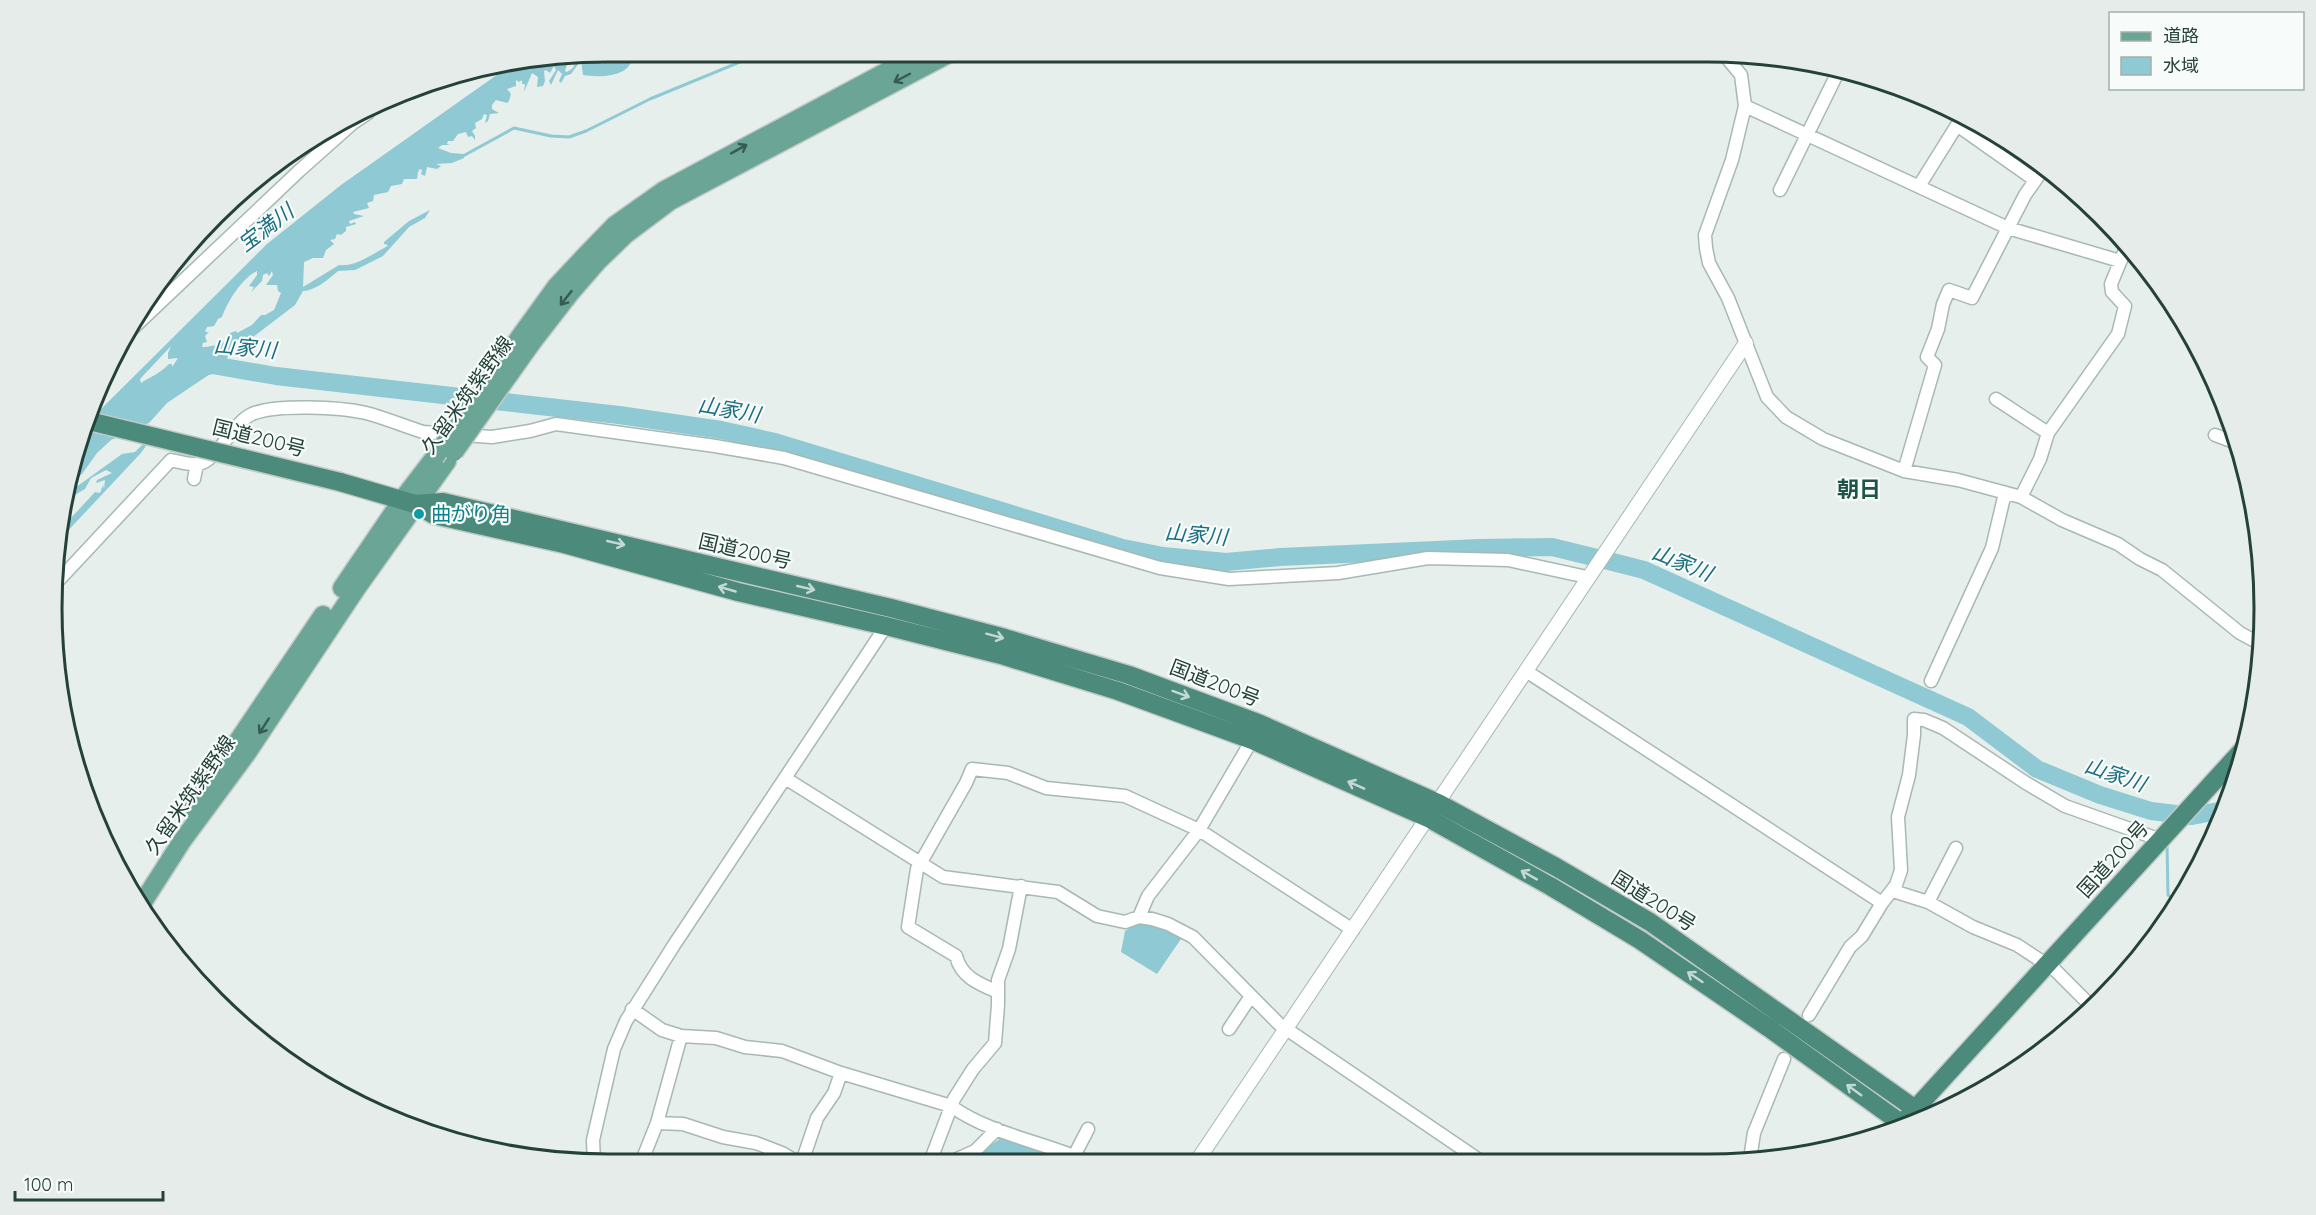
<svg xmlns="http://www.w3.org/2000/svg" width="2316" height="1215" font-family="Quicksand,'Noto Sans JP',sans-serif">
<style>
.water{fill:#8ec9d4;fill-rule:evenodd}
.lines{fill:none;stroke-linecap:round;stroke-linejoin:round}
.stream{stroke:#8ec9d4;stroke-width:3}
.river{stroke:#8ec9d4;stroke-width:18}
.minor-casing{stroke:#a8b8b2;stroke-width:15}
.tertiary-casing{stroke:#a8b8b2;stroke-width:16}
.primary-casing{stroke:#c2cac8;stroke-width:21}
.trunk-casing{stroke:#c2cac8;stroke-width:21}
.minor{stroke:#fff;stroke-width:12}
.tertiary{stroke:#fff;stroke-width:14}
.primary{stroke:#6aa596;stroke-width:18}
.trunk{stroke:#4c8a7c;stroke-width:18}
.primary-bridge-casing{stroke:#c2cac8;stroke-width:21;stroke-linecap:butt}
.trunk-bridge-casing{stroke:#c2cac8;stroke-width:21;stroke-linecap:butt}
.primary-bridge{stroke:#6aa596;stroke-width:18}
.trunk-bridge{stroke:#4c8a7c;stroke-width:18}
.oneway{stroke:#365b51}
.oneway2{stroke:#c4d9d4}
.culture-dot{fill:#0f9aa8;stroke:#f7fbf9;stroke-width:2}
.labels{text-anchor:middle;stroke-width:4.5;stroke-linejoin:round;paint-order:stroke}
.street-label{font-size:20px;fill:#24423a;stroke:#f7fbf9}
.culture-label{font-size:20px;fill:#0d838f;stroke:#f7fbf9;text-anchor:start}
.water-label{font-size:21px;font-style:italic;fill:#1c6f80;stroke:#f7fbf9}
.quarter-label{font-size:22px;font-weight:bold;fill:#1f5548;stroke:#f7fbf9}
.rim{fill:none;stroke:#24423a;stroke-width:3}
</style>
<rect width="100%" height="100%" fill="#e6efeb"/>
<path class="water" d="M 622,51 L 627,51 L 628,55 L 632,55 L 631,51 L 674,52 L 673,54 C 654,53 654,61 639,62 L 638,56 L 630,57 L 629,60 L 634,62 C 628,64 629,68 623,71 C 612,77 596,77 583,75 L 581,60 L 571,74 L 565,76 L 561,83 L 559,81 L 562,74 L 558,70 L 551,85 L 549,81 L 556,70 L 554,66 L 550,73 L 546,70 L 544,71 L 545,81 L 543,86 L 537,87 L 538,77 L 532,73 L 524,92 L 525,84 L 522,84 L 522,80 L 519,82 L 516,80 L 516,86 L 507,89 L 511,94 L 509,101 L 507,103 L 496,100 L 492,105 L 492,109 L 499,113 L 490,114 L 488,121 L 485,123 L 487,115 L 484,114 L 482,119 L 475,123 L 476,128 L 472,131 L 475,136 L 475,140 L 472,136 L 468,137 L 466,132 L 458,134 L 453,141 L 448,141 L 447,144 L 450,145 L 442,145 L 438,148 L 451,153 L 464,154 L 464,158 L 452,163 L 436,164 L 441,166 L 437,169 L 427,167 L 425,176 L 421,174 L 422,170 L 420,169 L 418,172 L 417,179 L 404,179 L 402,184 L 391,186 L 388,192 L 374,195 L 373,201 L 367,203 L 369,208 L 353,212 L 354,214 L 364,216 L 349,221 L 350,224 L 355,222 L 356,224 L 346,227 L 346,231 L 341,235 L 337,234 L 335,239 L 330,240 L 334,244 L 326,250 L 323,258 L 313,258 L 304,262 L 303,287 L 339,265 C 356,267 372,254 386,247 L 388,245 L 384,244 L 384,242 L 409,221 L 430,210 L 425,218 L 409,227 L 383,256 L 355,270 L 338,271 C 330,278 315,291 303,291 L 295,305 L 232,353 L 213,372 L 167,403 L 149,423 L 111,440 L 97,453 L 82,474 L 68,486 L 70,464 L 89,421 L 267,244 L 341,185 L 508,67 L 554,60 L 557,61 L 561,59 L 560,65 L 567,64 L 565,71 L 567,72 L 573,68 L 578,56 L 585,55 L 584,57 L 589,57 L 586,60 L 604,64 L 602,57 C 608,61 610,62 618,60 ZM 257,271 L 257,275 L 249,286 L 254,287 L 251,292 L 262,281 L 263,275 L 267,273 L 269,276 L 272,271 L 273,275 L 266,285 L 277,285 L 278,291 L 281,293 L 274,310 L 265,315 L 261,315 L 252,325 L 237,333 L 236,331 L 230,333 L 231,337 C 228,337 226,340 224,342 C 219,345 207,347 202,347 L 203,343 L 207,342 L 205,336 L 209,332 L 205,332 L 207,327 L 214,326 L 218,319 L 222,317 C 227,302 243,277 257,271 ZM 171,346 L 168,353 L 168,359 L 178,358 L 172,367 L 172,364 L 169,364 C 159,374 152,376 141,383 L 140,379 Z
M 149,442 L 140,454 L 63,536 L 65,521 L 71,518 L 95,492 L 100,493 L 103,485 L 104,489 L 105,480 L 96,483 L 97,480 L 112,473 L 106,470 L 91,478 L 85,489 L 73,496 L 66,506 L 67,490 L 79,485 L 122,454 L 135,452 L 144,443 Z
M 1135,924 L 1153,924 L 1183,936 L 1157,974 L 1121,952 L 1125,931 Z
M 1001,1138 L 1007,1138 L 1067,1161 L 984,1162 L 980,1158 L 981,1152 Z"/>
<g class="lines">
<path class="stream" d="M 463,156 L 514,128 L 551,136 L 569,137 L 586,131 L 650,99 L 767,51
M 2166,822 L 2166,813
M 2167,844 L 2168,895 L 2176,901"/>
<path class="river" d="M 195,369 L 212,365 L 276,376 L 619,415 L 721,430 L 775,442 L 1123,548 L 1163,556 L 1226,562 L 1280,557 L 1480,548 L 1552,547 L 1593,557 L 1644,570 L 1968,717 L 2037,769 L 2100,795 L 2151,811 L 2192,816 L 2224,810"/>
<g class="minor-casing">
<path id="minor" d="M 1722,52 L 1741,75 L 1745,106 L 1732,160 L 1705,235 L 1706,248 L 1709,263 L 1728,298 L 1767,397 L 1786,417 L 1823,439 L 1904,471 L 1958,480 L 2021,497 L 2062,520 L 2118,544 L 2140,559 L 2162,570 L 2240,633 L 2264,646
M 1745,106 L 2008,228 L 2120,261
M 1957,125 L 2035,180
M 1919,186 L 1964,114
M 1780,190 L 1840,68
M 129,332 L 299,171 L 353,123 L 368,113
M 1996,399 L 2048,433
M 2215,435 L 2239,444
M 1904,471 L 1935,365 L 1927,357 L 1938,329 L 1943,304 L 1949,290 L 1972,298 L 2025,195 L 2046,165
M 194,479 L 197,464
M 2021,497 L 2040,459 L 2048,433 L 2118,334 L 2125,306 L 2112,292 L 2111,284 L 2128,243
M 59,580 L 171,460 C 180,462 190,465 198,464 C 217,462 232,423 252,414 C 276,404 340,407 366,413 C 385,418 404,426 423,432 L 492,437 L 530,431 L 556,424 L 715,446 L 784,458 L 1160,568 L 1229,579 L 1338,573 L 1428,558 L 1508,560 L 1587,577
M 1526,671 L 1882,903
M 1931,681 L 1992,548 L 2005,493
M 785,778 L 943,877 L 1058,892 L 1097,916 L 1125,922 L 1139,917 L 1152,919 L 1168,924 L 1193,937 L 1279,1024 L 1479,1160
M 1893,891 L 1928,902 L 1973,927 L 2017,945 L 2055,970 L 2091,1006
M 1928,902 L 1956,848
M 1139,917 L 1148,896 L 1199,830 L 1252,740
M 998,992 C 979,984 961,977 956,956 L 908,927 L 917,869 L 966,783 L 972,769 L 1008,773 L 1046,788 L 1125,796 L 1199,830 L 1353,930
M 632,1009 L 662,1030 L 681,1036 L 716,1038 L 745,1047 L 782,1051 L 841,1073 L 951,1106 C 990,1134 1043,1142 1086,1161
M 1809,1015 L 1850,947 L 1862,936 L 1882,903 L 1896,885 L 1901,870 L 1898,817 L 1909,775 L 1914,735 L 1914,719 L 1924,720 L 1943,728 L 2026,783 L 2065,806 L 2161,840
M 1229,1029 L 1251,996
M 657,1123 L 683,1124 L 723,1137 L 756,1143 L 782,1153 L 797,1162
M 1074,1156 L 1088,1129
M 1750,1159 L 1754,1133 L 1784,1059
M 802,1162 L 817,1118 L 834,1093 L 841,1073
M 930,1162 L 954,1099 L 973,1069 L 995,1043 L 998,1005 L 998,980 L 1009,949 L 1021,886
M 950,1162 L 975,1151 L 997,1129
M 594,1163 L 593,1140 L 614,1049 L 626,1021 L 674,945 L 886,626
M 641,1163 L 657,1123 L 681,1036"/>
</g>
<g class="tertiary-casing">
<path id="tertiary" d="M 1197,1161 L 1746,343"/>
</g>
<g class="primary-casing">
<path id="primary" d="M 522,334 L 556,287 L 585,256 L 615,225 L 663,191 L 925,51
M 533,341 L 571,292 L 597,262 L 626,234 L 670,201 L 954,51
M 342,588 L 402,500 L 435,457
M 192,809 L 323,615
M 143,902 L 182,841 L 247,753 L 356,589 L 447,461"/>
</g>
<g class="trunk-casing">
<path id="trunk" d="M 340,482 L 415,504 L 434,515 L 564,544 L 738,592 L 886,626 L 1001,655 L 1118,691 L 1252,740 L 1428,818 L 1550,886 L 1640,940 L 1769,1028 L 1905,1126
M 415,504 L 443,502 L 891,608 L 1005,638 L 1129,675 L 1258,723 L 1438,803 L 1556,867 L 1650,922 L 1928,1118
M 1907,1118 L 2247,745"/>
</g>
<use href="#minor" class="minor"/>
<use href="#tertiary" class="tertiary"/>
<use href="#primary" class="primary"/>
<use href="#trunk" class="trunk"/>
<g class="primary-bridge-casing">
<path id="primary-bridge" d="M 454,452 L 533,341
M 435,457 L 522,334"/>
</g>
<g class="trunk-bridge-casing">
<path id="trunk-bridge" d="M 89,421 L 340,482"/>
</g>
<use href="#primary-bridge" class="primary-bridge"/>
<use href="#trunk-bridge" class="trunk-bridge"/>
</g>
<defs><path id="oneway-shaft" d="M-6 0H5M1.5-3L5.5 0L1.5 3" fill="none" stroke-width="1.6" stroke-linecap="round" stroke-linejoin="round" transform="scale(1.5)"/></defs>
<g class="oneway">
<use href="#oneway-shaft" transform="translate(902 78) rotate(152)"/>
<use href="#oneway-shaft" transform="translate(739 149) rotate(-29)"/>
<use href="#oneway-shaft" transform="translate(566 298) rotate(128)"/>
<use href="#oneway-shaft" transform="translate(264 726) rotate(123)"/>
</g>
<g class="oneway2">
<use href="#oneway-shaft" transform="translate(616 543) rotate(13)"/>
<use href="#oneway-shaft" transform="translate(806 588) rotate(13)"/>
<use href="#oneway-shaft" transform="translate(727 589) rotate(-164)"/>
<use href="#oneway-shaft" transform="translate(995 636) rotate(15)"/>
<use href="#oneway-shaft" transform="translate(1181 694) rotate(20)"/>
<use href="#oneway-shaft" transform="translate(1356 785) rotate(-156)"/>
<use href="#oneway-shaft" transform="translate(1529 875) rotate(-151)"/>
<use href="#oneway-shaft" transform="translate(1695 977) rotate(-146)"/>
<use href="#oneway-shaft" transform="translate(1854 1090) rotate(-144)"/>
</g>
<circle class="culture-dot" cx="419" cy="514" r="6"/>
<g class="labels">
<g class="street-label">
<text transform="translate(467 395) rotate(-54)" y="7">久留米筑紫野線</text>
<text transform="translate(259 438) rotate(14)" y="7">国道200号</text>
<text transform="translate(745 551) rotate(13)" y="7">国道200号</text>
<text transform="translate(1215 683) rotate(21)" y="7">国道200号</text>
<text transform="translate(190 795) rotate(-55)" y="7">久留米筑紫野線</text>
<text transform="translate(2113 859) rotate(-48)" y="7">国道200号</text>
<text transform="translate(1654 901) rotate(32)" y="7">国道200号</text>
</g>
<g class="culture-label">
<text x="431" y="521">曲がり角</text>
</g>
<g class="water-label">
<text transform="translate(266 228) rotate(-37)" y="7">宝満川</text>
<text transform="translate(245 348) rotate(5)" y="7">山家川</text>
<text transform="translate(729 410) rotate(10)" y="7">山家川</text>
<text transform="translate(1196 535) rotate(5)" y="7">山家川</text>
<text transform="translate(1682 563) rotate(22)" y="7">山家川</text>
<text transform="translate(2115 775) rotate(19)" y="7">山家川</text>
</g>
<g class="quarter-label">
<text x="1859" y="497">朝日</text>
</g>
</g>
<path d="M0 0H2316V1215H0ZM608 62H1708A546 546 0 0 1 2254 608V608A546 546 0 0 1 1708 1154H608A546 546 0 0 1 62 608V608A546 546 0 0 1 608 62Z" fill="#e6ecea" fill-rule="evenodd"/>
<path class="rim" d="M608 62H1708A546 546 0 0 1 2254 608V608A546 546 0 0 1 1708 1154H608A546 546 0 0 1 62 608V608A546 546 0 0 1 608 62Z"/>
<rect x="2109" y="12" width="195" height="78" fill="#f7fbf9" stroke="#a3b1ad" stroke-width="1.5"/>
<rect x="2121" y="32" width="30" height="9" fill="#6aa596" stroke="#a3b1ad" stroke-width="1.5"/>
<text x="2163" y="42" font-size="18" fill="#24423a">道路</text>
<rect x="2121" y="57" width="30" height="18" fill="#8ec9d4" stroke="#a3b1ad" stroke-width="1.5"/>
<text x="2163" y="72" font-size="18" fill="#24423a">水域</text>
<path d="M15 1191v9h148v-9" fill="none" stroke="#24423a" stroke-width="3"/>
<text x="24" y="1191" font-size="18" fill="#24423a" stroke="#f7fbf9" stroke-width="4.5" paint-order="stroke">100 m</text>
</svg>
